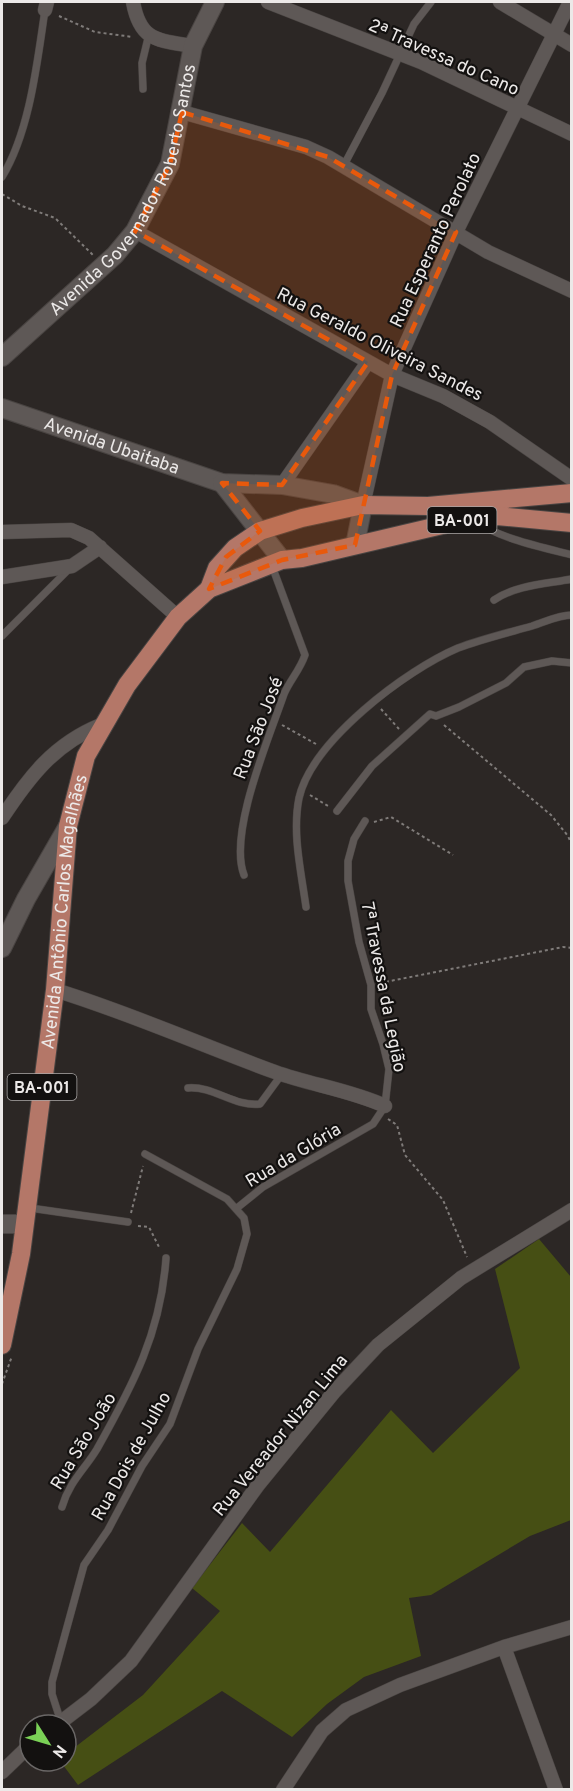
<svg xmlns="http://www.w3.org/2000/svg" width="573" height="1791" font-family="Overpass,sans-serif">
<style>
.green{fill:#464f14}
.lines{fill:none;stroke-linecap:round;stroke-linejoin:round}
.lane-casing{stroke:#494442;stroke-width:8}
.street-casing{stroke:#494442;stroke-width:15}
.secondary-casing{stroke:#494442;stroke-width:20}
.primary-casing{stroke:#494442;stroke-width:20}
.path{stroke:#7f7b79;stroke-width:2;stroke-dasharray:3 3;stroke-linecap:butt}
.lane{stroke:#5e5856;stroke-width:7}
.street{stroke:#5e5856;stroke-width:14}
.secondary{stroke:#5e5856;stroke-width:18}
.primary{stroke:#b47768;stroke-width:18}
.marked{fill:#e8590c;fill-opacity:0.2;stroke:#e8590c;stroke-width:4.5;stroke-dasharray:12 8;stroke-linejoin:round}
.labels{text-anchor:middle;stroke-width:4.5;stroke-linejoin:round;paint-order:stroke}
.shield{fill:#131110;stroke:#aba8a7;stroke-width:1.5}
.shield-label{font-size:16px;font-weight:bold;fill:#ece9e8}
.street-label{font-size:18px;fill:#ece9e8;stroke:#131110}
</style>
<rect width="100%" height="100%" fill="#2c2725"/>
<path class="green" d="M 539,1239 L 571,1277 L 571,1520 L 530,1536 L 431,1595 L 409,1598 L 421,1656 L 364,1677 L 327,1704 L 292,1737 L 222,1691 L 78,1785 L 60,1761 L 66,1761 L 66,1754 L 143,1695 L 220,1611 L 192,1588 L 242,1523 L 270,1552 L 391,1410 L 433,1453 L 520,1368 L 495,1269 Z"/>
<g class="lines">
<g class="lane-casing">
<path id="lane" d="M 143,89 L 142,63 L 149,34
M 344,165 L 382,93 L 414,24 L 431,2
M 2,177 C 30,131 37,63 45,10
M 476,521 C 497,538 545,548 572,555
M 494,600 C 516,585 546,584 572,579
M 2,636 L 70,568
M 337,811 L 372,766 L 430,714 L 436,716 L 459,707 L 506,683 L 524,667 L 552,661 L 572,663
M 244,875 C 228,833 269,738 284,694 C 290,680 300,670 305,655 L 272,566
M 306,907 C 301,871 292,833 299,798 C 312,741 406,670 458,648 C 482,639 507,633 532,626 C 545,622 558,615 572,615
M 188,1088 C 214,1086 234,1107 260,1104 L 282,1074
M 237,1208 L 263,1187 L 373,1124 L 385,1106 L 389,1069 L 383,1044 L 371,1009 L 371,985 L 359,942 L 348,881 L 348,861 L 354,839 L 365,821
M 37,1209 L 128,1222
M 62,1507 C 69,1482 85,1469 97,1449 C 133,1385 161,1332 166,1258
M 61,1722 L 52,1694 L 52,1682 L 84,1565 L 108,1530 L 142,1466 L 170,1424 L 198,1349 L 237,1269 L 247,1234 L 244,1218 L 227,1199 L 145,1154"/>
</g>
<g class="street-casing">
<path id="street" d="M 133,2 C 140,41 157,40 193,46
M 268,2 L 421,62 L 572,134
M 500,2 L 572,45
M 45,10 L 47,2
M 182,112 L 306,147 L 328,157 L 488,252 L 572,291
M 135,231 L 392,375 L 443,396 L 490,422 L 572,479
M 282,485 L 368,362
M 363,505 L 392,375 L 456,232 L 570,2
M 2,532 L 71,530 L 89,538 L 178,617
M 2,577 L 72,566 L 100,547
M 2,818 C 29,777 54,744 101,725
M 55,990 C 130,1013 201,1045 275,1072 C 311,1085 350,1090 385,1106
M 504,1647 L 556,1790
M 57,1725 L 91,1699 L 131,1661 L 258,1485 L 334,1392 L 378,1345 L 461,1278 L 572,1210
M 2,1772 L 30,1745
M 283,1790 L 322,1731 L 346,1710 L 400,1685 L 504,1647 L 572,1627"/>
</g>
<g class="secondary-casing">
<g id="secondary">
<path id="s1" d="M 2,357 L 115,255 L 135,231 L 170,164 L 193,46 L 215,2"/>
<path id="s2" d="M 2,408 L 222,483 L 282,485 L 333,494 L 363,505 L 355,545"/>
<path d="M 222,483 L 282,560"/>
<path d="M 2,948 L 26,899 L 68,826"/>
<path d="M 2,1224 L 24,1224"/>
</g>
</g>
<g class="primary-casing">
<g id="primary">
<path d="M 209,589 L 217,568 L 235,548 L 260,531 L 302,518 L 363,505 L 428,506 L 572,493"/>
<path id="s3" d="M 2,1345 L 21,1254 L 55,990 L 68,826 L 86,756 L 127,685 L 178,617 L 209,589 L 282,560 L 302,558 L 472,518 L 497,516 L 572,523"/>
</g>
</g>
<path class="path" d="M 59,16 L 95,32 L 133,37
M 2,194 L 22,206 L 55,218 L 93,255
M 381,709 L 399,729
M 282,725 L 316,744
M 444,725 L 551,815 L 568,836 L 572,845
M 310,795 L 328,806
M 374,822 L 391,817 L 453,855
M 380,983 L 563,947 L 572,948
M 388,1119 L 397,1125 L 405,1155 L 443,1200 L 467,1257
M 131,1213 L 143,1166
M 138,1226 L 149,1227 L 160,1249
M 2,1384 L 12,1356"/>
<use href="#lane" class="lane"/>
<use href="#street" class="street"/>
<use href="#secondary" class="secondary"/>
<use href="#primary" class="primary"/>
</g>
<path class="marked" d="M 182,112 L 328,157 L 456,232 L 392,375 L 355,545 L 282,560 L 209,589 L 226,557 L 260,531 L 222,483 L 282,485 L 368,362 L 135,231 L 170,164 Z"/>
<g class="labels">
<g class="shield">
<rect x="427.5" y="507" width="69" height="26" rx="4.5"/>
<rect x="7.5" y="1074" width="69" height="26" rx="4.5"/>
</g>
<g class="shield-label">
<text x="462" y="526">BA-001</text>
<text x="42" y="1093">BA-001</text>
</g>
<g class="street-label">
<text transform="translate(444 57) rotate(24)" y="6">2ª Travessa do Cano</text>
<text dy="6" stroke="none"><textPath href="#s1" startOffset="214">Avenida Governador Roberto Santos</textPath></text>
<text transform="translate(435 240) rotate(-65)" y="6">Rua Esperanto Perolato</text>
<text transform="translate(380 344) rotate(27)" y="6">Rua Geraldo Oliveira Sandes</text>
<text dy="6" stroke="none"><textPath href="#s2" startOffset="116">Avenida Ubaitaba</textPath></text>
<text transform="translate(258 728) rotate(-69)" y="6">Rua São José</text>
<text dy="6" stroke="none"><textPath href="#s3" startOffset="438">Avenida Antônio Carlos Magalhães</textPath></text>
<text transform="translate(384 987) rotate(79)" y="6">7ª Travessa da Legião</text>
<text transform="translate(293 1155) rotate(-31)" y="6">Rua da Glória</text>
<text transform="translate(280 1435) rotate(-51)" y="6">Rua Vereador Nizan Lima</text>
<text transform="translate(83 1441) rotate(-59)" y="6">Rua São João</text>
<text transform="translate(131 1456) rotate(-61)" y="6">Rua Dois de Julho</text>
</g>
</g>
<rect width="573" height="1791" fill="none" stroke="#ece9e8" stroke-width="6"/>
<g transform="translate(48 1743) rotate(127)"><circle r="28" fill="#131110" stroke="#6a6766" stroke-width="1.5"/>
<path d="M0-4.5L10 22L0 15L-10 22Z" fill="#7ad156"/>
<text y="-9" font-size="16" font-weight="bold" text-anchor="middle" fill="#ece9e8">N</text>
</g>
</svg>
